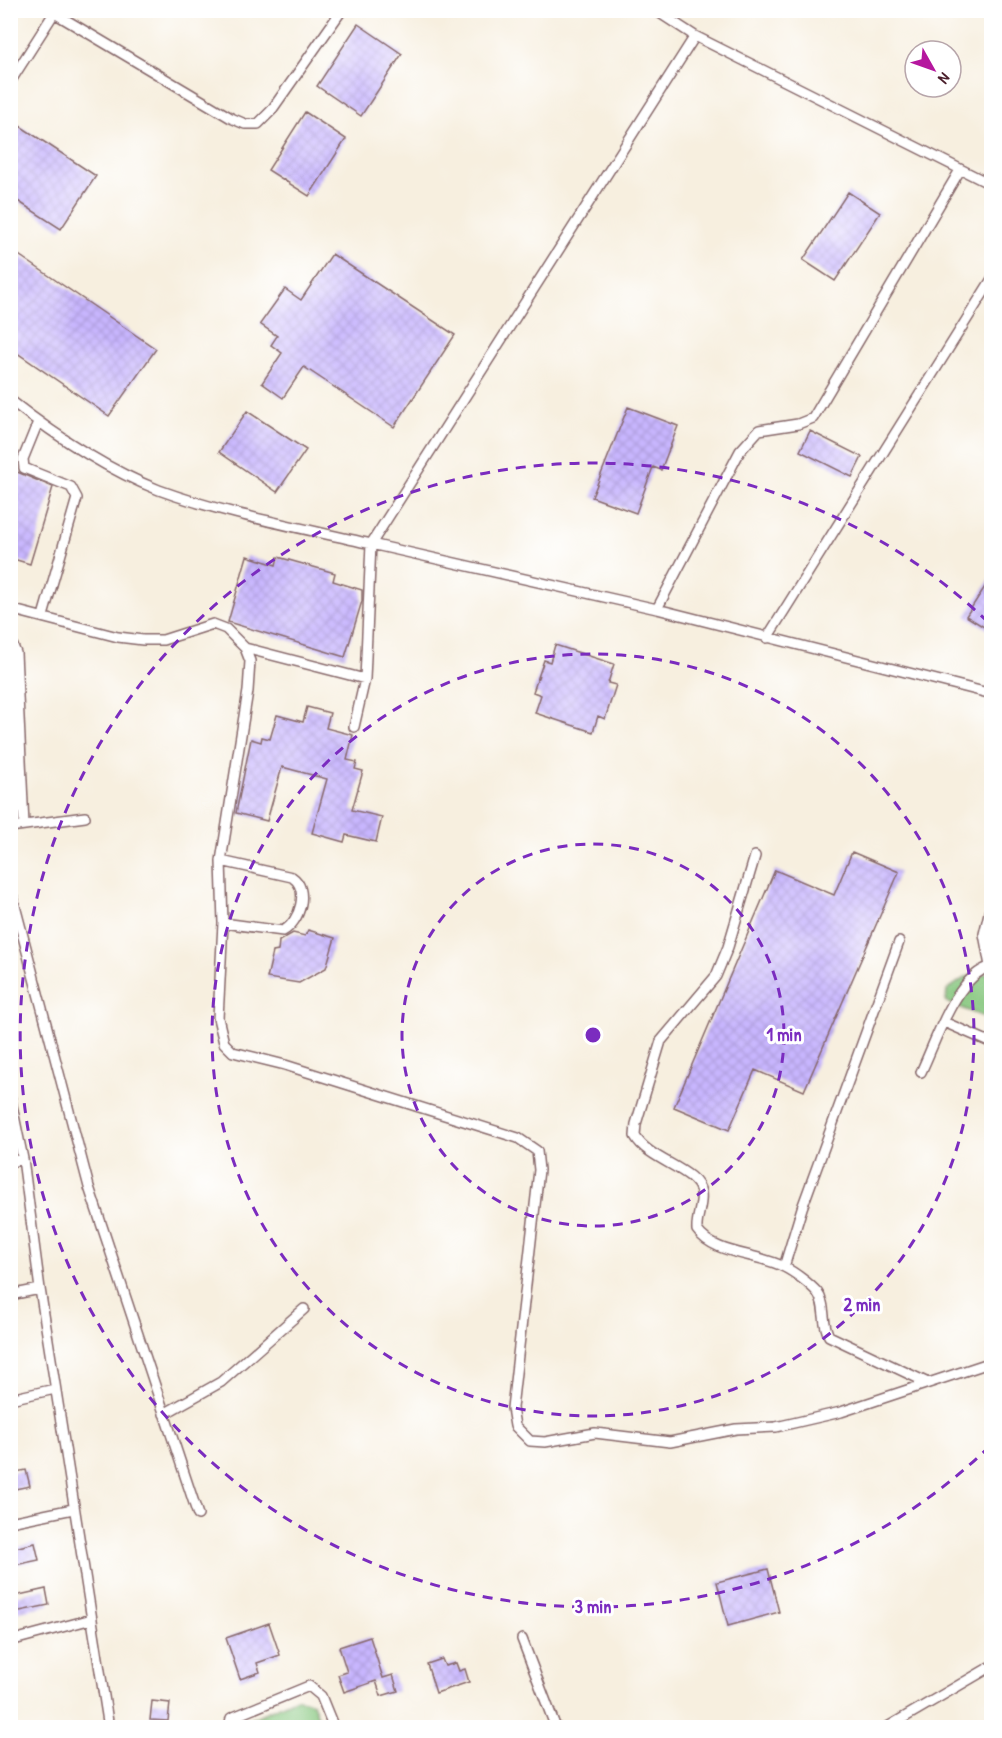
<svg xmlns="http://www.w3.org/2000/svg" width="1002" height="1738" font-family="'Patrick Hand',sans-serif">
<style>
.grass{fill:#87c77f;stroke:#687355;stroke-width:1.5}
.building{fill:url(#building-cross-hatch)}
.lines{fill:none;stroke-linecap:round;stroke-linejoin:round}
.service-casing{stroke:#87686a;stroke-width:12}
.service{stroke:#fff;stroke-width:9}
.ring{fill:none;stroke:#7b2cbf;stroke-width:3;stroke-dasharray:10 8}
.centre{fill:#7b2cbf;stroke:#fff;stroke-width:3}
.ring-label{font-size:18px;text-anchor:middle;font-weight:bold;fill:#7b2cbf;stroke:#fff;stroke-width:6;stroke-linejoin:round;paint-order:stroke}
</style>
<defs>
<pattern id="building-cross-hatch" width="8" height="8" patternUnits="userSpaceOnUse" patternTransform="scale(1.5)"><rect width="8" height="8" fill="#c8b6fe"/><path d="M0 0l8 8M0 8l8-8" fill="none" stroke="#ad9cda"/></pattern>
</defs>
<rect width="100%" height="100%" fill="#fff"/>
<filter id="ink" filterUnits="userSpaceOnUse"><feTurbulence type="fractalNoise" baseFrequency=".0167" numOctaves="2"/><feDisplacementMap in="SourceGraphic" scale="12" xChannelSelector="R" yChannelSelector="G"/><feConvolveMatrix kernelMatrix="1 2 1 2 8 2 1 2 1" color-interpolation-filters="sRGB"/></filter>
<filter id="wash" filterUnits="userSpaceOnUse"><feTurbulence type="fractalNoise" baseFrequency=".008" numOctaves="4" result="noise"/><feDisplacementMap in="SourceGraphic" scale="24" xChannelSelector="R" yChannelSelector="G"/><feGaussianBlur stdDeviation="1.35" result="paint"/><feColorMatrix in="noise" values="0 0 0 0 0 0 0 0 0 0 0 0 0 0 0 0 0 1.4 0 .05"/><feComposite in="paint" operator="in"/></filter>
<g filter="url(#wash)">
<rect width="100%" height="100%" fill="#f7efdf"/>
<path class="grass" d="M 991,973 L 991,1020 L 946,1002 L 947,990 L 966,977 Z
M 297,1698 L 313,1703 L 322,1727 L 231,1728 Z"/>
<g id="blocks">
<path class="building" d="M 358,24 L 402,54 L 361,116 L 317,86 Z
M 305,112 L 346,139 L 309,196 L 268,170 Z
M 20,126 L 96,176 L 61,229 L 10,196 L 10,141 Z
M 848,192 L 880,213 L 835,281 L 803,260 Z
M 10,249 L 156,349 L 109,416 L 10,348 Z
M 332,254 L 455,335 L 394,427 L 304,367 L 283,398 L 262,383 L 282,353 L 271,345 L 277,336 L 260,324 L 285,289 L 301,300 Z
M 628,407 L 678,426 L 661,470 L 653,467 L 636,513 L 592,497 Z
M 247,411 L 306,450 L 277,492 L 219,452 Z
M 810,431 L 862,457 L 852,477 L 800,451 Z
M 10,469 L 53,487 L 30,564 L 10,558 Z
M 247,556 L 276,565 L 278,557 L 335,573 L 333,581 L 362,590 L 362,601 L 345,657 L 228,622 Z
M 992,576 L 992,632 L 966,616 Z
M 555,645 L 614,664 L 608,683 L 616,685 L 605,719 L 598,716 L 593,732 L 535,713 L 541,695 L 533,692 L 544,660 L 550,662 Z
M 307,707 L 330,713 L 326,728 L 353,735 L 347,760 L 357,762 L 355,769 L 363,771 L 352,810 L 382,817 L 376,842 L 346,835 L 344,842 L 312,833 L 327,779 L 282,767 L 267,821 L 236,813 L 251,739 L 261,742 L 262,737 L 270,739 L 277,715 L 303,722 Z
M 852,852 L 899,872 L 804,1091 L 755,1070 L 729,1130 L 674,1107 L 775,870 L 834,895 Z
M 308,930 L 335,938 L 326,968 L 299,983 L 267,978 L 273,952 L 278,951 L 279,941 L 293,933 L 305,936 Z
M 26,1470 L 30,1486 L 10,1490 L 10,1473 Z
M 35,1543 L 39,1560 L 10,1566 L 10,1549 Z
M 768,1569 L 779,1612 L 728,1626 L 717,1582 Z
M 46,1589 L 49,1605 L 10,1613 L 10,1597 Z
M 269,1623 L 280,1655 L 257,1663 L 260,1672 L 240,1679 L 226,1638 Z
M 370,1637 L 383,1678 L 393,1675 L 398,1691 L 381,1696 L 376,1681 L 344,1692 L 338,1675 L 347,1672 L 339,1647 Z
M 442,1659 L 445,1666 L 456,1663 L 459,1671 L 465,1669 L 469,1682 L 436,1693 L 427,1664 Z
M 152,1701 L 170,1703 L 168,1721 L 150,1720 Z"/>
</g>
</g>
<g filter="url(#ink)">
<use href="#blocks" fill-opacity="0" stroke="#87686a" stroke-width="1.5"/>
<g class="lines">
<g class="service-casing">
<path id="service" d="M 655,10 L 695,36 L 992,185
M 56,14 L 231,118 L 245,124 L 258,124 L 271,111 L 342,10
M 10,82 L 56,10
M 10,400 C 56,436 105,469 159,490 C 224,514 303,528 371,544 L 695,36
M 38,422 L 23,459 L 24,468 L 71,487 L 77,498 L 43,616
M 10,609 L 118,637 L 143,640 L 163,640 L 213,624 L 226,629 L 245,648 L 250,661 L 248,691 L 221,861 L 223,923 L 218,1018 L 224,1043 L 233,1052 L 285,1065 L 518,1138 L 537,1151 L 539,1170 L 512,1408 L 515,1426 L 530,1441 L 545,1442 L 595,1433 L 670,1442 L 736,1429 L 776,1427 L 841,1412 L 992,1362
M 657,609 L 992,694
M 767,638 L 992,279
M 10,639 L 16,653 L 24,825
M 245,648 L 365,679
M 354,727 L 365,679 L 371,544 L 657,609 L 740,451 L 759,430 L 798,424 L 813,418 L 960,170
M 10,827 L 85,817
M 755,856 L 728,947 L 716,976 L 661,1041 L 636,1124 L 635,1136 C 649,1161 698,1169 701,1193 C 703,1205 696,1217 697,1230 C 714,1255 758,1253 784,1267 C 794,1272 809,1283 817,1292 C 827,1305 821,1322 829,1336 L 928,1383
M 221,861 L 292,877 C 310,889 300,922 283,931 L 223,923
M 10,887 L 89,1187 L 198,1515
M 990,966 L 984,934 L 992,901
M 944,1022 L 992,1043
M 921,1072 C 936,1041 956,975 992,966
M 10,1096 L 23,1159 L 40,1289 L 109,1728
M 10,1162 L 23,1159
M 784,1267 L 802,1208 L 899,942
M 10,1295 L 40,1289
M 10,1399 L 55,1389
M 164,1414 L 221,1382 L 304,1309
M 10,1522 L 73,1509
M 522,1639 L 556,1728
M 10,1641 L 92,1619
M 229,1728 L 231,1718 L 309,1686 L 321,1696 L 334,1728
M 886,1728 L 992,1666"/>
</g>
<use href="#service" class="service"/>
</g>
</g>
<g class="ring">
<circle cx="593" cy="1035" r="191"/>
<circle cx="593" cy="1035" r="381"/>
<path d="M990 1446A572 572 0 1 1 990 624"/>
</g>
<circle cx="593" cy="1035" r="9" class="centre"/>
<g class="ring-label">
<text x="784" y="1041">1 min</text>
<text x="862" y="1311">2 min</text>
<text x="593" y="1613">3 min</text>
</g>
<rect width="1002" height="1738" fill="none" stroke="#fff" stroke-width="36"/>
<g transform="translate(933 69) rotate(130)"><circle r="28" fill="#ffffff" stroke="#b7a5aa" stroke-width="1.5"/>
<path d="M0-4.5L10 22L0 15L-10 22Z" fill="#b5179e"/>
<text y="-9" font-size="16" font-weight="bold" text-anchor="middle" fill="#4a1f2b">N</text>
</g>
</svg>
